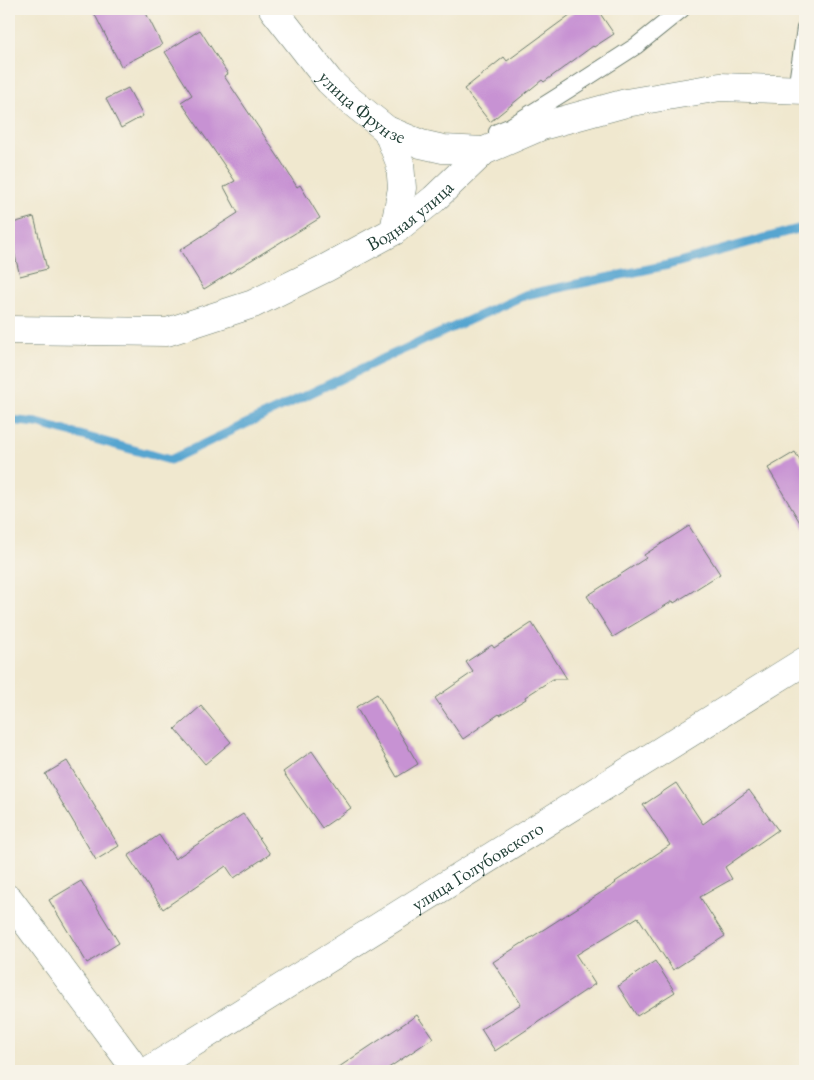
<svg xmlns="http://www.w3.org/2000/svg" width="814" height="1080" font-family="'EB Garamond',serif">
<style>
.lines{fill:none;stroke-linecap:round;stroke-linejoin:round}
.stream{stroke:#56a5d0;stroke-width:9}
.building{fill:#c792d3}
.service-casing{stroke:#68796a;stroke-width:18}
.minor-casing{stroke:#68796a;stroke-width:29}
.tertiary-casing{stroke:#68796a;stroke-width:29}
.service{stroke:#fff;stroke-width:16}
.minor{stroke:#fff;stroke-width:28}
.tertiary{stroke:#fff;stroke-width:28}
.labels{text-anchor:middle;stroke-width:5;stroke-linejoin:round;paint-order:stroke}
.street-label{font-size:19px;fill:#1f3d34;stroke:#f7f3e8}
</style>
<rect width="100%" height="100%" fill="#f7f3e8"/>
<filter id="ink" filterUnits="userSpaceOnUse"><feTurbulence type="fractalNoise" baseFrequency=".02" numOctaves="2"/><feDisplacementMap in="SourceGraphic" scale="10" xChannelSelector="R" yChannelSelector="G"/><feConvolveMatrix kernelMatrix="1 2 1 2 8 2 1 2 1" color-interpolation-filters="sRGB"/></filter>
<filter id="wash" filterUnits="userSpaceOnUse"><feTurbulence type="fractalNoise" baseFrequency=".0096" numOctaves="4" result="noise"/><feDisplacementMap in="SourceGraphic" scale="20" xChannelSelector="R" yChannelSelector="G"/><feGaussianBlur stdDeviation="1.12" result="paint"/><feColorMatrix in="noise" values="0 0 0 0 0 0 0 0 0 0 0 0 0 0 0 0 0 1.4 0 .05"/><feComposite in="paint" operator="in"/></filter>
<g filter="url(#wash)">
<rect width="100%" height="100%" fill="#f0e8cf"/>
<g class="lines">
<path class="stream" d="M 9,420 L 37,423 L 170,460 L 380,360 L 525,295 L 668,265 L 805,227"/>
</g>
<g id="blocks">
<path class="building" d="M 92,9 L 144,9 L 162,45 L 121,66 Z
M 578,9 L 597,9 L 614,34 L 594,47 L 593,46 L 544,82 L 542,80 L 490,122 L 464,89 L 504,57 L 507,61 Z
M 200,30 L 228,74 L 224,76 L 279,158 L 297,187 L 300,185 L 320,218 L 204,289 L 180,250 L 238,213 L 224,187 L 235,181 L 181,102 L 192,95 L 165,52 Z
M 128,88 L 143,116 L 121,128 L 106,99 Z
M 34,217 L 47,269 L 20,276 L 9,231 L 9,224 Z
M 795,452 L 805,469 L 805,531 L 768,468 Z
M 689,526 L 720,574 L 674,603 L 673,601 L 613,637 L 587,596 L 646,558 L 644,555 Z
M 532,623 L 567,679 L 553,679 L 525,697 L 526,699 L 500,715 L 499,714 L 463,739 L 435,698 L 473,672 L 466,662 L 492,645 L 494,648 Z
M 377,694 L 418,764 L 397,777 L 356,707 Z
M 201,706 L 231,742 L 205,764 L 175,729 Z
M 312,751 L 351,808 L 322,828 L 283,772 Z
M 67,761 L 119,846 L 96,860 L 45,774 Z
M 676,783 L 703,824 L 749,790 L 778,830 L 725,867 L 732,879 L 700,897 L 725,936 L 673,970 L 638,917 L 576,955 L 595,984 L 495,1051 L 481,1029 L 521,1004 L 493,962 L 616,883 L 615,882 L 670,845 L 643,805 Z
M 243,814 L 270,854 L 234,878 L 226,866 L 163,909 L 128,856 L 159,835 L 175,859 Z
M 81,881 L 119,943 L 87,963 L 49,900 Z
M 655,961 L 675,992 L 637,1016 L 618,986 Z
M 417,1015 L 433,1038 L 384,1071 L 333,1071 Z"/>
</g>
</g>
<g filter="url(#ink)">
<use href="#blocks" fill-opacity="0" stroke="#68796a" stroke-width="1"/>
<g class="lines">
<g class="service-casing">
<path id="service" d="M 796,90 L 805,28
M 497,132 L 509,127 L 568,90 L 636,46 L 682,9"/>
</g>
<g class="minor-casing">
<g id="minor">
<path id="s1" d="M 273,9 L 329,81 L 347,98 L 387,130 L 421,144 L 443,149 L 484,151"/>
<path d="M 387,130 L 400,163 L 402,188 L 394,231"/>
<path id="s2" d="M 9,330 L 167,332 L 253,304 L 326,268 L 394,231 L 434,199 L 484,151 L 542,126 L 626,103 L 720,87 L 805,90"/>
<path d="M 9,899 L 137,1071"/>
</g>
</g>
<g class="tertiary-casing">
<g id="tertiary">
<path id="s3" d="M 148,1071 L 805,661"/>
</g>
</g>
<use href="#service" class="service"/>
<use href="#minor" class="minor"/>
<use href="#tertiary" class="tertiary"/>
</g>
</g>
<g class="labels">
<g class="street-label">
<text dy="7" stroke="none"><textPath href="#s1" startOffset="134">улица Фрунзе</textPath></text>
<text dy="7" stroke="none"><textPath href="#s2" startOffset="429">Водная улица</textPath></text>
<text dy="7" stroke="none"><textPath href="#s3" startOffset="388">улица Голубовского</textPath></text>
</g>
</g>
<rect width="814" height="1080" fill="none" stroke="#f7f3e8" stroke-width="30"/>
</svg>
